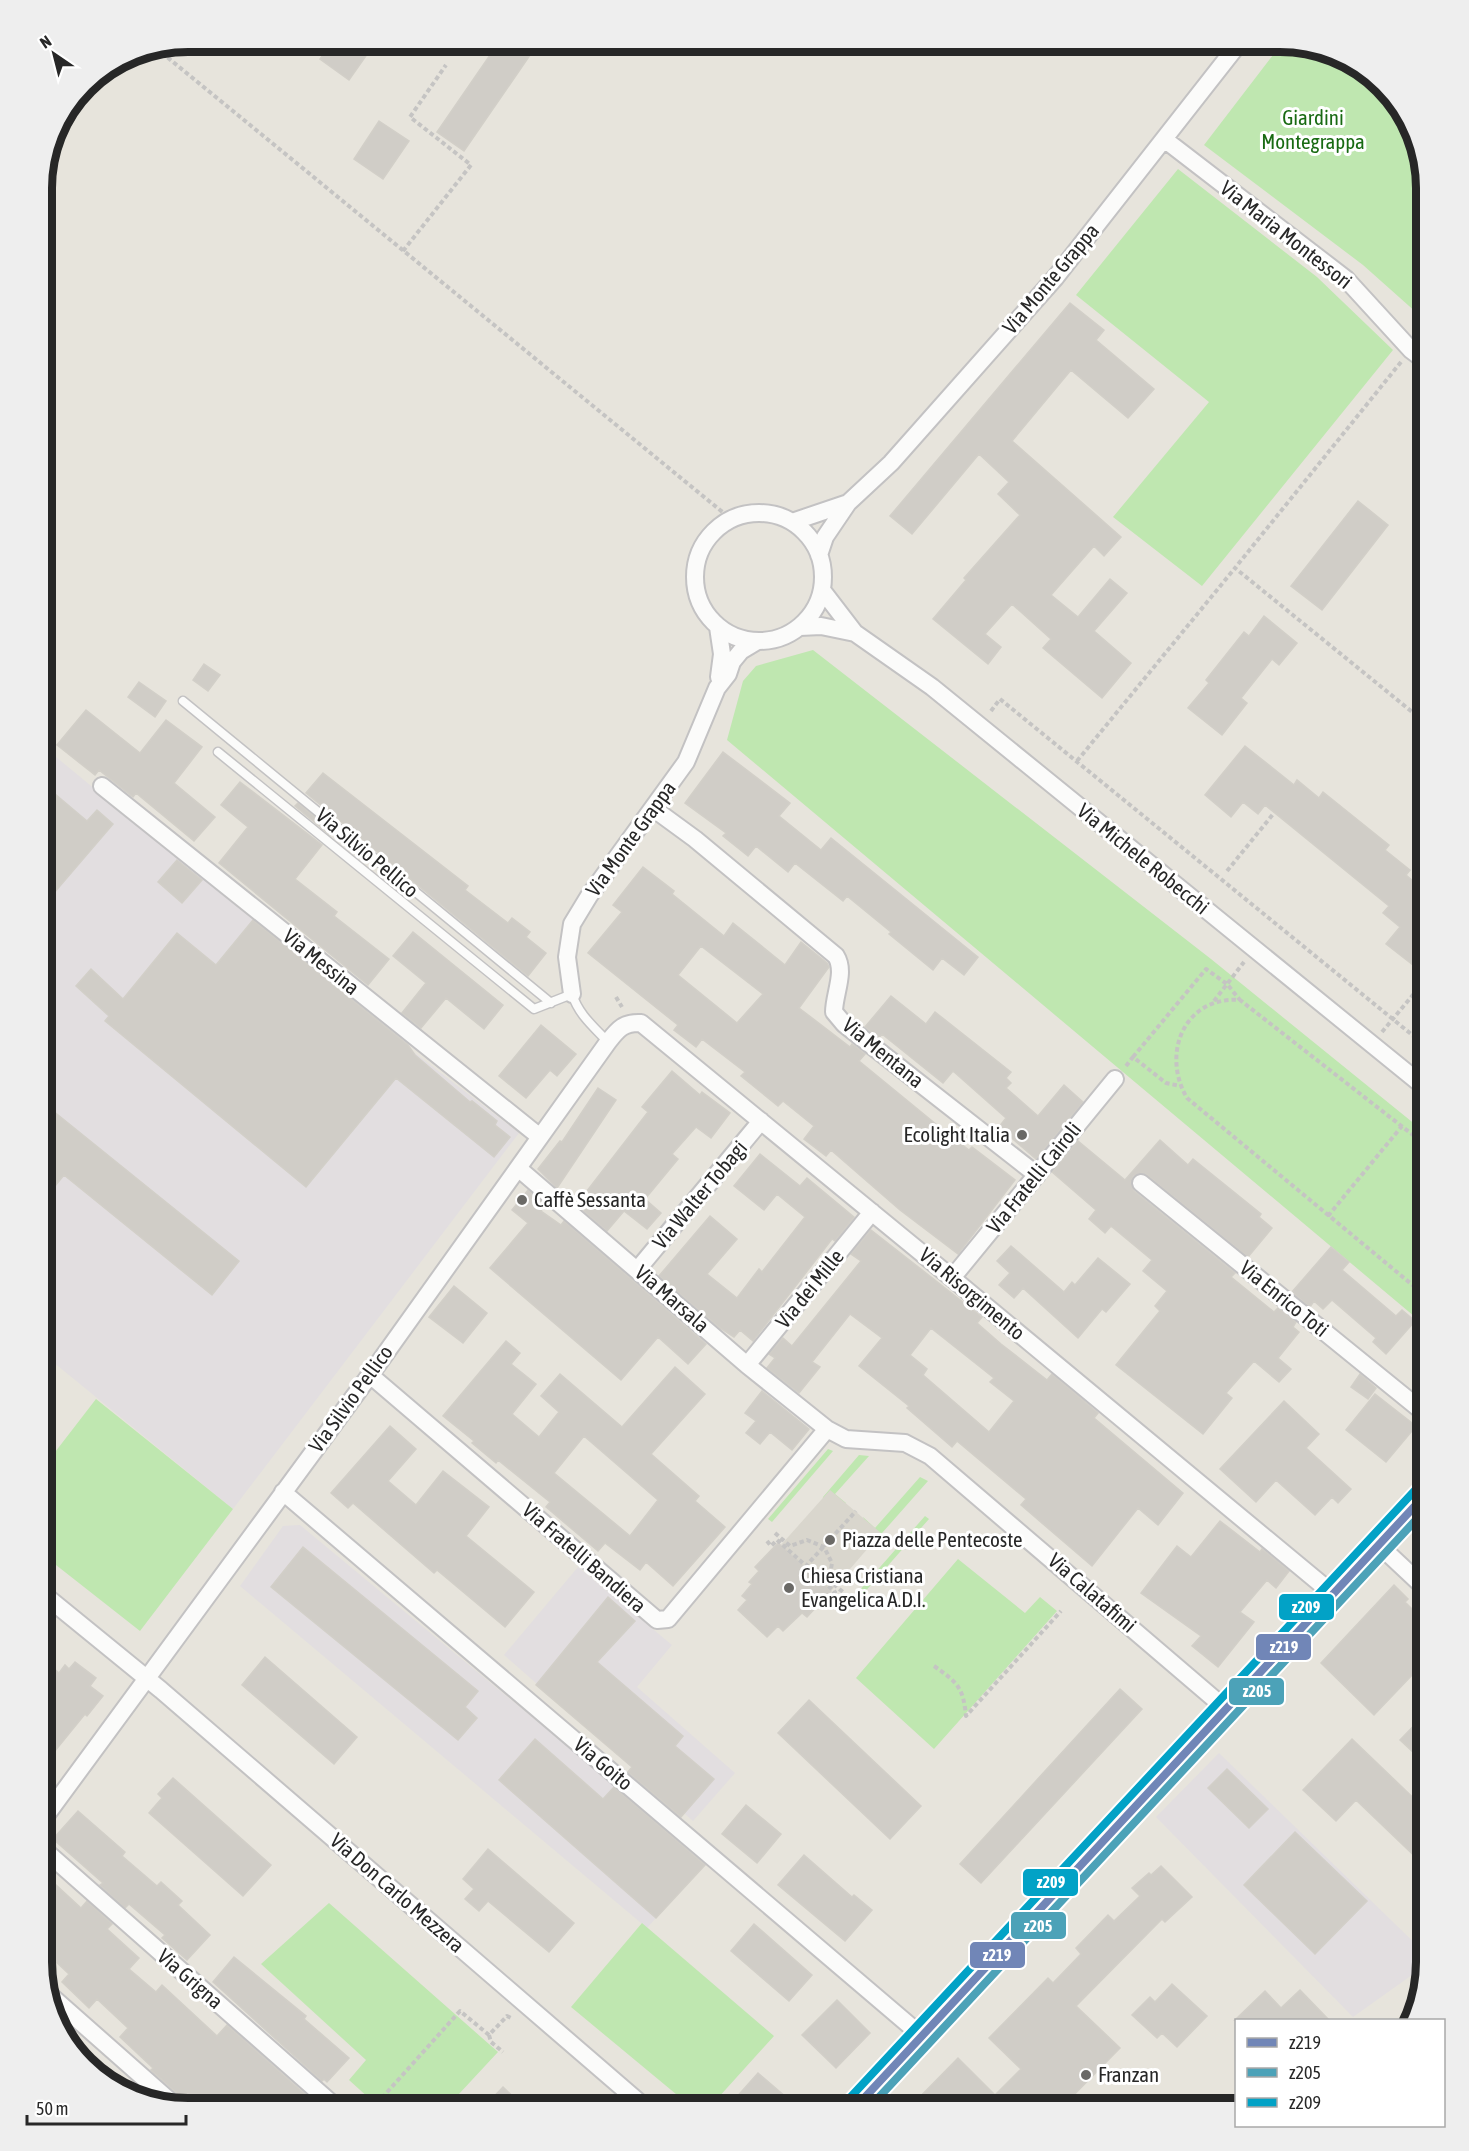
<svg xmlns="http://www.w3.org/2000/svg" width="1469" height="2151" font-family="'Asap Condensed',sans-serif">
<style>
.industrial{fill:#e2dee0}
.green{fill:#bfe7b0}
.plaza{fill:#d9d6cd}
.building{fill:#d0cdc7;stroke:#d2cfc8;stroke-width:1.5;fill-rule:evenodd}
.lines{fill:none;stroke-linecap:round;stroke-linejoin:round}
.lane-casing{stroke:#c3c2c3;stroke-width:11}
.street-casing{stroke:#c3c2c3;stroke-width:20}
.secondary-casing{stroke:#c3c2c3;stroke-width:27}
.path{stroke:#c5c4c3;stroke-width:4;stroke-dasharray:4.5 3;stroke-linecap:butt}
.lane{stroke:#fbfbfa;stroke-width:8}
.street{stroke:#fbfbfa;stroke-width:16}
.secondary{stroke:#fbfbfa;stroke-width:24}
.bus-1-casing{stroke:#fff;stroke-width:12}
.bus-2-casing{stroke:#fff;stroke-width:12}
.bus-3-casing{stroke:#fff;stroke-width:12}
.bus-1{stroke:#7186b7;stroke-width:8}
.bus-2{stroke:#4ca2b8;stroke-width:8}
.bus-3{stroke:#02a2c6;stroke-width:8}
.poi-dot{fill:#6a6966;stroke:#fff;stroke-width:2}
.labels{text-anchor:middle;stroke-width:6;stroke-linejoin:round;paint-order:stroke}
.park-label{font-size:21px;fill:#186a12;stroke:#fff}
.street-label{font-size:21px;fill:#272727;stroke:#fff}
.poi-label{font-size:21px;fill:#272727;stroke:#fff;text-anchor:start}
.rim{fill:none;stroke:#272727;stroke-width:8}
.line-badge{stroke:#fff;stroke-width:2}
.badge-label{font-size:16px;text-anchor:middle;font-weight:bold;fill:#fff}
</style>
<rect width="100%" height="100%" fill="#e7e4dc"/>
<path class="industrial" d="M 50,752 L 416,1054 L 519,1133 L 233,1509 L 42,1353 L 42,762 Z
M 300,1525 L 615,1786 L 704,1865 L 647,1928 L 240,1586 L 283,1526 Z
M 578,1567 L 672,1645 L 637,1687 L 735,1773 L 693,1821 L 504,1655 Z
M 1219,1753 L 1427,1955 L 1426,1965 L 1353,2017 L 1156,1817 Z"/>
<path class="green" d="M 1283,42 L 1354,62 L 1407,116 L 1427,189 L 1427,322 L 1363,265 L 1204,145 Z
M 1178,169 L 1317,277 L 1393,350 L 1202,586 L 1113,517 L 1209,402 L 1076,295 Z
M 813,650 L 1211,959 L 1427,1134 L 1427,1327 L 727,740 L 743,681 L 756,666 Z
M 96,1399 L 233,1509 L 140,1631 L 42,1554 L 42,1469 Z
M 828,1449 L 833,1451 L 772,1522 L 768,1519 Z
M 859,1455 L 869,1456 L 835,1494 L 846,1503 L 819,1536 L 823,1497 Z
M 920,1477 L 928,1481 L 875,1541 L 871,1541 L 863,1517 L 875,1528 Z
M 925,1516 L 929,1519 L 848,1611 L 844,1608 Z
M 958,1559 L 1025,1613 L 1040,1597 L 1057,1611 L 934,1749 L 856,1678 Z
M 329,1903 L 498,2052 L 445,2109 L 381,2109 L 349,2080 L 366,2060 L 261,1964 Z
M 642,1923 L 774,2036 L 708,2109 L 694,2109 L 571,2007 Z"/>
<path class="plaza" d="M 830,1490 L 881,1533 L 831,1591 L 781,1545 Z"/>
<path class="building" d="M 332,42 L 353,42 L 368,53 L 349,80 L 320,59 Z
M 499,42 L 539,42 L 464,151 L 437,132 Z
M 379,121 L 409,141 L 383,179 L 354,159 Z
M 1070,303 L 1104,330 L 1096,340 L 1154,389 L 1128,418 L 1071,370 L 1012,441 L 1121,537 L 1104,556 L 1094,546 L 1051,595 L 1078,617 L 1110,579 L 1127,593 L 1094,631 L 1131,663 L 1102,698 L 1043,648 L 1051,639 L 1012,604 L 985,634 L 1001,647 L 988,664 L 933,619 L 966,580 L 964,578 L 1020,515 L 998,494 L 1009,482 L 979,454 L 912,534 L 890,516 Z
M 1358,501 L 1388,525 L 1322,610 L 1291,586 Z
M 1264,616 L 1297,643 L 1279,665 L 1272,659 L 1241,698 L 1247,703 L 1222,735 L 1188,708 L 1209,683 L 1206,680 L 1244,632 L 1249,636 Z
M 204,664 L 220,675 L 208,691 L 193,680 Z
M 139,682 L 166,701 L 155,717 L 128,697 Z
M 86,710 L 140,753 L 166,720 L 202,747 L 174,783 L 215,817 L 194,841 L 136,793 L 133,797 L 99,770 L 95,775 L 57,745 Z
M 1245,746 L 1294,785 L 1297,780 L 1319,798 L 1323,792 L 1389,845 L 1385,850 L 1410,870 L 1406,875 L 1427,893 L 1427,948 L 1413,965 L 1386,944 L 1400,927 L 1383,913 L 1389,906 L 1265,805 L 1258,814 L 1243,802 L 1231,817 L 1205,795 Z
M 723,752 L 790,803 L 779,816 L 821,850 L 831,838 L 978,957 L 964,975 L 942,958 L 933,970 L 889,934 L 891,932 L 847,896 L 843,901 L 795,863 L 788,872 L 756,846 L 748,856 L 723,836 L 726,833 L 685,803 Z
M 323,773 L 468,886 L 465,890 L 508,923 L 512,918 L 530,932 L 526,937 L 546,953 L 528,976 L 306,793 Z
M 240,782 L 322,845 L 295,879 L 337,912 L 334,916 L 389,959 L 368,985 L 219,863 L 248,827 L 221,805 Z
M 42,783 L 87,821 L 97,810 L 113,824 L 42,907 Z
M 298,803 L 333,832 L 330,835 L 295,806 Z
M 177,860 L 202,880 L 182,903 L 158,882 Z
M 643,867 L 674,891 L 672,894 L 724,936 L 733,923 L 785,965 L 801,942 L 827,963 L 829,967 L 799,1008 L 850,1047 L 852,1044 L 865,1054 L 859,1061 L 948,1134 L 969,1150 L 972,1147 L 1015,1180 L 958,1254 L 900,1210 L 831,1150 L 826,1156 L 804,1139 L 814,1126 L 783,1101 L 778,1106 L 741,1076 L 745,1072 L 702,1039 L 696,1047 L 674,1030 L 678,1025 L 588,953 L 622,912 L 613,905 ZM 701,946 L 763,994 L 737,1023 L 678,975 Z
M 253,920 L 408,1045 L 415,1055 L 470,1102 L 472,1101 L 497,1121 L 495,1125 L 510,1137 L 494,1157 L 396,1078 L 306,1187 L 105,1021 L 109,1016 L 76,986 L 91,969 L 123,999 L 177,933 L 216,965 Z
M 413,932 L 503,1005 L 484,1029 L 446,998 L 421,1028 L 402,1013 L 426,983 L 393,956 Z
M 891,996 L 926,1024 L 935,1012 L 1011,1072 L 1006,1078 L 1011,1083 L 1006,1088 L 1038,1116 L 1064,1085 L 1083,1102 L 1036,1159 L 999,1127 L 1006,1118 L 953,1071 L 943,1083 L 882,1034 L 879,1038 L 865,1027 Z
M 541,1025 L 576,1054 L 557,1076 L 550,1070 L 526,1098 L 499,1076 Z
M 672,1071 L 700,1095 L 702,1092 L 730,1113 L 711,1138 L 696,1127 L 672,1154 L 678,1159 L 645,1199 L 661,1213 L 647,1229 L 624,1211 L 607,1231 L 584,1211 L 595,1198 L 587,1191 L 648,1112 L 642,1107 Z
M 598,1088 L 616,1100 L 557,1188 L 538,1169 L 560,1141 L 562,1142 Z
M 42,1102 L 239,1261 L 212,1295 L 64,1175 L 42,1202 Z
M 1160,1140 L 1188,1165 L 1193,1159 L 1261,1214 L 1259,1217 L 1272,1228 L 1248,1257 L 1147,1175 L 1142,1173 L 1133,1176 L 1131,1182 L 1134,1191 L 1235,1273 L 1231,1277 L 1274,1312 L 1278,1308 L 1296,1322 L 1293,1327 L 1299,1332 L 1278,1358 L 1291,1369 L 1279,1382 L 1254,1361 L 1226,1393 L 1232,1398 L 1203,1434 L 1116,1365 L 1160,1311 L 1155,1306 L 1167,1291 L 1143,1271 L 1152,1260 L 1111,1226 L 1105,1233 L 1089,1219 L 1096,1210 L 1052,1172 L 1078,1141 L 1125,1180 Z
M 760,1154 L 800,1186 L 807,1178 L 854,1217 L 835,1241 L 832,1239 L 753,1341 L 740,1330 L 734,1337 L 720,1328 L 659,1276 L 710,1216 L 737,1239 L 707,1274 L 737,1298 L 759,1269 L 762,1272 L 805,1217 L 777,1194 L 764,1210 L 734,1186 Z
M 528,1190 L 545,1205 L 541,1211 L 561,1225 L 564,1221 L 706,1344 L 688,1364 L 658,1337 L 621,1380 L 490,1268 L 528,1223 L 512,1210 Z
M 871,1230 L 982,1317 L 977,1323 L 1001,1344 L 1047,1380 L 1052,1374 L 1098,1413 L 1094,1418 L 1183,1493 L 1158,1525 L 1138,1508 L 1092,1566 L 1021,1505 L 1026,1499 L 957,1441 L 952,1447 L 907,1408 L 909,1406 L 859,1366 L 882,1338 L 850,1314 L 812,1362 L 820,1367 L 799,1393 L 767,1368 L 775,1358 L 769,1354 L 783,1338 L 792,1346 L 861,1261 L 851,1254 ZM 931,1328 L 994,1378 L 990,1382 L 1014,1401 L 989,1432 L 923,1375 L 927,1369 L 910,1355 Z
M 1011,1246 L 1064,1292 L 1072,1282 L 1075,1285 L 1098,1258 L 1130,1284 L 1106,1312 L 1102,1309 L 1078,1338 L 1023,1288 L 1014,1298 L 999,1285 L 1010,1273 L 997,1261 Z
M 1331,1247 L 1349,1262 L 1342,1270 L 1396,1316 L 1402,1310 L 1415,1321 L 1386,1354 L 1373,1342 L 1376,1338 L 1332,1300 L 1323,1309 L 1314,1301 L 1310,1307 L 1292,1292 Z
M 454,1286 L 487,1313 L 463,1343 L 429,1317 Z
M 506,1341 L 520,1353 L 511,1364 L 536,1384 L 512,1414 L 539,1437 L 559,1412 L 541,1396 L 560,1374 L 622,1427 L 675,1367 L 705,1394 L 651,1454 L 699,1496 L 695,1501 L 725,1527 L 673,1586 L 646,1562 L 640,1570 L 605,1543 L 598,1551 L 546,1507 L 550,1502 L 498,1460 L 496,1463 L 472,1443 L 474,1441 L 443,1416 ZM 584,1436 L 658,1500 L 630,1536 L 554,1473 Z
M 1360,1374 L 1376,1388 L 1368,1399 L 1351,1387 Z
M 762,1391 L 809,1429 L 792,1450 L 770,1432 L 760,1444 L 746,1433 L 756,1421 L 745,1413 Z
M 1375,1394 L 1416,1426 L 1386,1462 L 1346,1430 Z
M 1284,1401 L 1319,1434 L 1306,1448 L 1351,1489 L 1338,1503 L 1332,1497 L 1315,1515 L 1276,1480 L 1256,1502 L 1220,1469 Z
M 390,1426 L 416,1449 L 388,1481 L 416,1505 L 443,1471 L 489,1507 L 466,1536 L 534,1592 L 505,1627 L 437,1570 L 434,1573 L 353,1503 L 348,1508 L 331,1493 Z
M 1220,1521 L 1260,1552 L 1262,1549 L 1289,1571 L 1276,1588 L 1267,1580 L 1240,1612 L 1254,1622 L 1218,1667 L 1192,1646 L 1201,1636 L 1141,1593 L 1177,1546 L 1191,1557 Z
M 778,1543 L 831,1591 L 807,1617 L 802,1613 L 783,1631 L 778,1626 L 767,1637 L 738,1610 L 747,1600 L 742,1596 L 752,1584 L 749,1582 L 759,1571 L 755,1567 Z
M 303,1547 L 478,1691 L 465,1707 L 477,1718 L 458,1740 L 271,1587 Z
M 1394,1585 L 1408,1599 L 1405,1602 L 1427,1624 L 1427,1683 L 1415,1672 L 1374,1715 L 1321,1663 Z
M 608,1597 L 635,1621 L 597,1662 L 683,1736 L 675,1746 L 714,1779 L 681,1817 L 628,1772 L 632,1767 L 536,1685 Z
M 265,1657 L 357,1737 L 334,1764 L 242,1685 Z
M 42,1658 L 59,1673 L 65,1665 L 69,1669 L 75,1662 L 96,1678 L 90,1686 L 103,1696 L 87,1716 L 85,1714 L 42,1767 Z
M 1120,1689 L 1142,1709 L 981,1883 L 960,1864 Z
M 809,1700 L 921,1806 L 890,1839 L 778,1733 Z
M 1427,1712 L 1427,1765 L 1400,1740 Z
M 535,1739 L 603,1799 L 614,1787 L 705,1865 L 656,1918 L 499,1780 Z
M 1352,1739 L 1427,1811 L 1427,1868 L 1356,1800 L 1336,1821 L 1303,1790 Z
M 1227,1769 L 1268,1809 L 1249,1828 L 1208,1788 Z
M 173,1778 L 271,1865 L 243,1896 L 149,1813 L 162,1798 L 158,1794 Z
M 746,1805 L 781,1834 L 757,1863 L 722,1834 Z
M 78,1811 L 125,1852 L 122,1856 L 157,1886 L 161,1882 L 182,1901 L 178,1905 L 210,1935 L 187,1960 L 162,1938 L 165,1935 L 129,1904 L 125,1908 L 100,1885 L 103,1883 L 53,1839 Z
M 1295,1832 L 1367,1901 L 1315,1954 L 1244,1885 Z
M 488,1849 L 574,1923 L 549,1952 L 488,1901 L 479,1911 L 465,1899 L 474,1889 L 463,1879 Z
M 804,1855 L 852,1897 L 854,1895 L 872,1910 L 845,1941 L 778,1885 Z
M 1161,1866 L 1192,1897 L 1165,1922 L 1162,1919 L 1076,2006 L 1120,2048 L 1060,2109 L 908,2109 L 958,2058 L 995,2095 L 1021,2069 L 989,2038 L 1048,1978 L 1053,1983 L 1081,1954 L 1076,1948 L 1108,1915 L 1114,1921 L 1140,1896 L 1132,1888 L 1149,1873 L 1151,1875 Z
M 42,1872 L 81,1908 L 87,1901 L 112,1924 L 107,1929 L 139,1958 L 129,1969 L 156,1992 L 162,1985 L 217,2036 L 227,2025 L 308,2097 L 298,2109 L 189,2109 L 186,2101 L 151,2070 L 153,2068 L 120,2037 L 128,2028 L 97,1999 L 89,2008 L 62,1982 L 69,1974 L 42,1949 Z
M 754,1924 L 812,1975 L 789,2001 L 731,1951 Z
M 234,1957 L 306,2016 L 304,2019 L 349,2058 L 327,2082 L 324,2079 L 322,2081 L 213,1982 Z
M 1172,1984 L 1207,2016 L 1177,2047 L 1162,2033 L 1157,2038 L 1132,2015 L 1150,1997 L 1155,2002 Z
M 1300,1990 L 1329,2020 L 1235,2020 L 1265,1991 L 1281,2008 Z
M 837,2000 L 870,2033 L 836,2068 L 802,2035 Z
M 758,2073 L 786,2097 L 775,2109 L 726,2109 Z
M 137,2086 L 154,2101 L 130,2094 Z
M 503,2087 L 526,2109 L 482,2109 Z"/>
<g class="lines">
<g class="lane-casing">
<path id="lane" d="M 183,701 L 551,1003
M 218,752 L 534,1009 L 572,994 C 579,1015 593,1026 608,1042"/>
</g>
<g class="street-casing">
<path id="street" d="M 1164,139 L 1346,279 L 1411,350 L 1427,362
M695 577a64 64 0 1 1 128 0a64 64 0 1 1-128 0Z
M 792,522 L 848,503
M 819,555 L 825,537 L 848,503 L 891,463 L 1055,278 L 1240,42
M 822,590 L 855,633 L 932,687 L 1427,1089
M 718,627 L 722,654 L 719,677
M 800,627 L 821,626 L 855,633
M 102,786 L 540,1137
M 654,809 L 695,839 L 836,956 C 846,972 834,994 834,1012 L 844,1024 L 1037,1175
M 572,994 L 567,957 L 572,924 L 589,896 L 686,762 L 717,688 L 728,674 L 732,662 L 741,651 L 756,642
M 518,1168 L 747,1365 L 827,1429 L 846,1439 L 905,1443 L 930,1456 L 1226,1709
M 1141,1183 L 1427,1415
M 638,1269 L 761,1121
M 952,1278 L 1115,1079
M 747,1365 L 872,1212
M 370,1375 L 657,1620 L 668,1619 L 827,1429
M 283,1492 L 922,2036
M 1379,1545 L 1427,1590
M 42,1593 L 161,1690 L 647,2109
M 42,1821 L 378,1364 L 608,1042 C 618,1029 624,1022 641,1023 L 952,1278 L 1333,1594 L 854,2109
M 42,1848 L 338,2109
M 51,1996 L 179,2109"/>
</g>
<g class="secondary-casing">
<path id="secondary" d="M 1333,1594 L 1427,1493"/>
</g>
<path class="path" d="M 156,48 L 731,519
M 403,251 L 471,165 L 410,117 L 446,65
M 1401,362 L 1235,568 L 1427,724
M 991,711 L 1000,699 L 1427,1047
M 1077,761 L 1235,568
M 1227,871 L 1274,813
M 616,997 L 622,1007
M 1214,1001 L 1244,962
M 1382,1032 L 1427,978
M 1133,1057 L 1206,969 L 1227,984 L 1240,1000
M 1126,1066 L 1133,1057 L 1166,1083 L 1180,1086
M 1328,1216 L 1402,1126
M 1427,1297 L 1187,1098 C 1161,1054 1184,996 1240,1000 L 1427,1146
M 775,1533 L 790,1546 L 807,1540 L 824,1547 L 832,1563 L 829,1580 L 844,1593
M 767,1541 L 771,1546 L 777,1540 L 806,1566 L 856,1511
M 806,1566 L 835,1592 L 830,1597 L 836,1603
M 934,1666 C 958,1683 963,1687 966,1716 L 1061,1611
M 489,2035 L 491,2042 L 503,2052
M 372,2109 L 460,2011 L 489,2035 L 507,2016 L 511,2018"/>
<use href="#lane" class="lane"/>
<use href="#street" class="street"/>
<use href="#secondary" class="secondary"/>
<g class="bus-1-casing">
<path id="bus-1" d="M 854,2109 L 1427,1493"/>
</g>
<g class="bus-2-casing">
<path id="bus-2" d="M 868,2109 L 1427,1508"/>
</g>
<g class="bus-3-casing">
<path id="bus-3" d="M 846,2102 L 1419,1486"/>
</g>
<use href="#bus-1" class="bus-1"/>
<use href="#bus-2" class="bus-2"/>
<use href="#bus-3" class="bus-3"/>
</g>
<g class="poi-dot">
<circle cx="1022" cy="1135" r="6"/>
<circle cx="522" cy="1200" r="6"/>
<circle cx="830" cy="1540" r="6"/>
<circle cx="789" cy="1588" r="6"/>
<circle cx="1086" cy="2075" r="6"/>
</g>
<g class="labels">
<g class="park-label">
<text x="1313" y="125">Giardini<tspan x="1313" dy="24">Montegrappa</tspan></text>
</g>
<g class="street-label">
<text transform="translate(1286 235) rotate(38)" y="7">Via Maria Montessori</text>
<text transform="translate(1051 279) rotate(-50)" y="7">Via Monte Grappa</text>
<text transform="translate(631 839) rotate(-54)" y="7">Via Monte Grappa</text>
<text transform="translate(367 853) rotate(40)" y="7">Via Silvio Pellico</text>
<text transform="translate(1143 859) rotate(39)" y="7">Via Michele Robecchi</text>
<text transform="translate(321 962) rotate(39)" y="7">Via Messina</text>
<text transform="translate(883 1053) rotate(39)" y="7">Via Mentana</text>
<text transform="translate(1034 1178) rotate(-51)" y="7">Via Fratelli Cairoli</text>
<text transform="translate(700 1195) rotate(-50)" y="7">Via Walter Tobagi</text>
<text transform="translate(810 1289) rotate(-51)" y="7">Via dei Mille</text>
<text transform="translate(972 1294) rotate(40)" y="7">Via Risorgimento</text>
<text transform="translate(672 1299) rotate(41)" y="7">Via Marsala</text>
<text transform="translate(1284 1299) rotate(39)" y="7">Via Enrico Toti</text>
<text transform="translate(351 1399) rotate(-54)" y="7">Via Silvio Pellico</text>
<text transform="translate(584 1558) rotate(41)" y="7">Via Fratelli Bandiera</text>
<text transform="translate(1092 1593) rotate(41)" y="7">Via Calatafimi</text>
<text transform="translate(603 1764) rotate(40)" y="7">Via Goito</text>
<text transform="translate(397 1893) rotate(41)" y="7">Via Don Carlo Mezzera</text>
<text transform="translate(190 1979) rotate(41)" y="7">Via Grigna</text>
</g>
<g class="poi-label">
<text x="1010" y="1142" text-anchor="end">Ecolight Italia</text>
<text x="534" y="1207">Caffè Sessanta</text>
<text x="842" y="1547">Piazza delle Pentecoste</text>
<text x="801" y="1583">Chiesa Cristiana<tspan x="801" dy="24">Evangelica A.D.I.</tspan></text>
<text x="1098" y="2082">Franzan</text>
</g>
</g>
<path d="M0 0H1469V2151H0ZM188 52H1280A136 136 0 0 1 1416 188V1962A136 136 0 0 1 1280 2098H188A136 136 0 0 1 52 1962V188A136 136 0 0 1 188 52Z" fill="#eee" fill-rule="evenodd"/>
<path class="rim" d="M188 52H1280A136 136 0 0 1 1416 188V1962A136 136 0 0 1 1280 2098H188A136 136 0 0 1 52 1962V188A136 136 0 0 1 188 52Z"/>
<g class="line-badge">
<rect x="1278" y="1593" width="57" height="28" rx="6" fill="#02a2c6"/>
<rect x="1255" y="1633" width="57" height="28" rx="6" fill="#7186b7"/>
<rect x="1228" y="1677" width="57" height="29" rx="6" fill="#4ca2b8"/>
<rect x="1022" y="1868" width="57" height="29" rx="6" fill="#02a2c6"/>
<rect x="1010" y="1911" width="57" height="29" rx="6" fill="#4ca2b8"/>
<rect x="969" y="1941" width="57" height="28" rx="6" fill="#7186b7"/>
</g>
<g class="badge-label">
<text x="1306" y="1613">z209</text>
<text x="1284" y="1653">z219</text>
<text x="1257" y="1697">z205</text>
<text x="1051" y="1888">z209</text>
<text x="1038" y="1932">z205</text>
<text x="997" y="1961">z219</text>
</g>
<rect x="1235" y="2019" width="210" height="108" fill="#ffffff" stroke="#a9a9a9" stroke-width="1.5"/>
<rect x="1247" y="2038" width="30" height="9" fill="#7186b7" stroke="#a9a9a9" stroke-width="1.5"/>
<text x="1289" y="2049" font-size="18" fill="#272727">z219</text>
<rect x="1247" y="2068" width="30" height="9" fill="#4ca2b8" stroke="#a9a9a9" stroke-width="1.5"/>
<text x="1289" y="2079" font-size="18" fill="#272727">z205</text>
<rect x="1247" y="2098" width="30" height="9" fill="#02a2c6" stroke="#a9a9a9" stroke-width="1.5"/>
<text x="1289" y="2109" font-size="18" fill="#272727">z209</text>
<g transform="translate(54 54) rotate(325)" stroke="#ffffff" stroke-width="4.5" paint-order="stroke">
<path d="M0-4.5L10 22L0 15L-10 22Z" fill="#272727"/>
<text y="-9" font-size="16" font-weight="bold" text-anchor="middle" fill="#272727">N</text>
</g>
<path d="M27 2115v9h159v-9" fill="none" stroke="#272727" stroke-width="3"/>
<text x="36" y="2115" font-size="18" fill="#272727" stroke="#ffffff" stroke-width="4.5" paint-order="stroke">50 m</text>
</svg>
